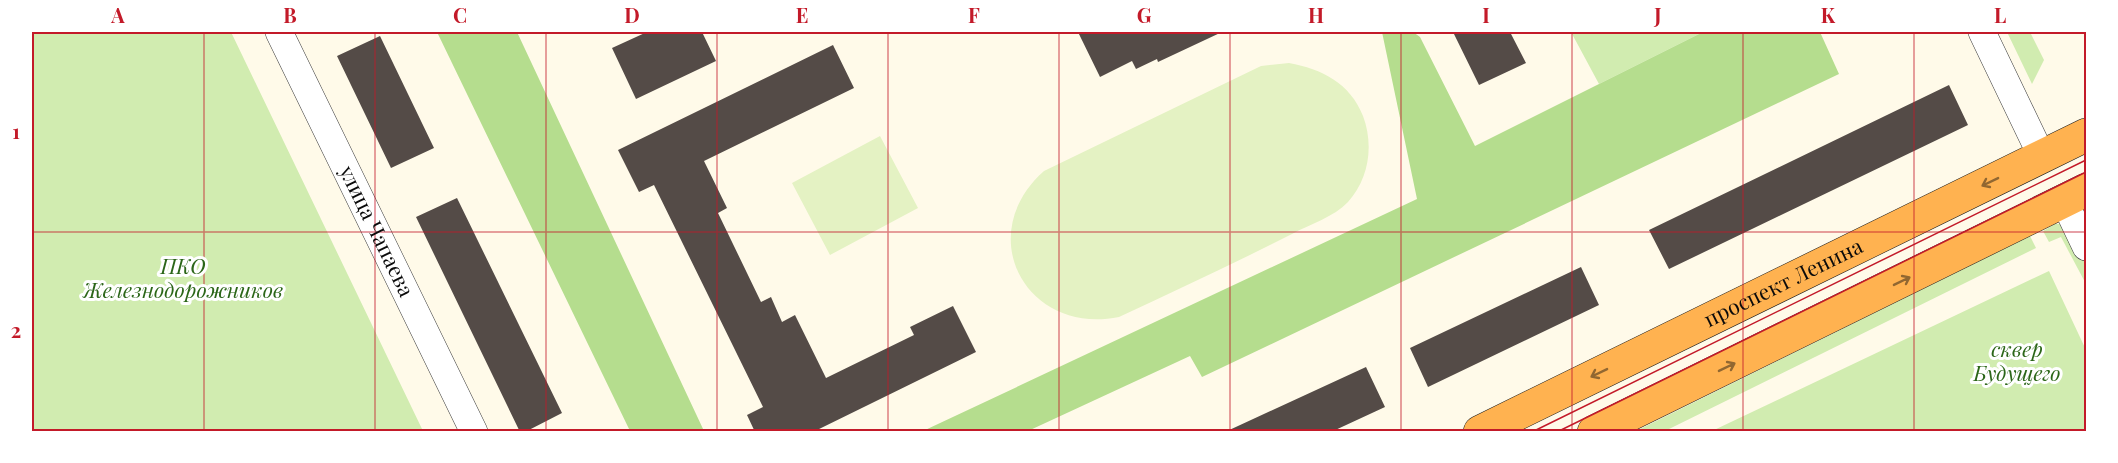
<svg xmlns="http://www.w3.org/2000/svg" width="2118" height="463" font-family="'Playfair Display',serif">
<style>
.green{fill:#d1ecb0}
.forest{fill:#b5dd8e}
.pitch{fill:#e4f2c3}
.building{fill:#544b47}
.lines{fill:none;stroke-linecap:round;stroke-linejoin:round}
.minor-casing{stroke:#3e3e3e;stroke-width:28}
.trunk-casing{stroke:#1c1c1c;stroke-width:34}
.minor{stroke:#fff;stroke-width:27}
.trunk{stroke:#ffb250;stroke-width:33}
.tram{stroke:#c31a29;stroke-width:1.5}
.oneway{stroke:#916731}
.grid{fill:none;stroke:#c31a29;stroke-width:1.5;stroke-opacity:0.55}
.labels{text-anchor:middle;stroke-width:6;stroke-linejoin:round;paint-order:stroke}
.street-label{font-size:21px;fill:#0b0b0b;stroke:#fff}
.park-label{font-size:21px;font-style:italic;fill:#2b6618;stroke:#fff}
.neatline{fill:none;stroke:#c31a29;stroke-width:2}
.grid-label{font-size:20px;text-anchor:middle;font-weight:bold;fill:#c31a29}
</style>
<rect width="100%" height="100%" fill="#fffae9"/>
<path class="green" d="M 32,32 L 231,32 L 423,431 L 32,431 Z
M 1571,32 L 1703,32 L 1599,84 Z
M 2007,32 L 2030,32 L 2044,60 L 2032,84 Z
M 2055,224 L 2062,224 C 2077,240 2090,263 2086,284 L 2061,237 L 2049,242 L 2043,231 Z
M 2030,236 L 2036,248 L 1665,431 L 1634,432 Z
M 2049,271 L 2086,350 L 2086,431 L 1712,431 Z"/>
<path class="forest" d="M 437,32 L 517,32 L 704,431 L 630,431 Z
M 1382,32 L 1413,32 L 1420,37 L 1475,146 L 1703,32 L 1820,32 L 1839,74 L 1202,377 L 1190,356 L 1028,431 L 923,431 L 1417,199 Z"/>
<path class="pitch" d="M 1289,63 C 1322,69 1350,83 1363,116 C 1374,145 1369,179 1348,202 C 1334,217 1310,224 1292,234 C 1235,263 1177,290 1119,317 C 1026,336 972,235 1044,171 L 1261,66 Z
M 880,136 L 918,208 L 830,255 L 792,183 Z"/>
<path class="building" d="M 647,32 L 702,32 L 716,61 L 636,99 L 612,48 Z
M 1078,32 L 1222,32 L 1158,62 L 1157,59 L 1136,69 L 1132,61 L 1100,77 Z
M 1453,32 L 1510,32 L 1526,63 L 1479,85 Z
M 380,36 L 434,148 L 391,168 L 337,56 Z
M 833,45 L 854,88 L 704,161 L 727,208 L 718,213 L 761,302 L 771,297 L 782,322 L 795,315 L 826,378 L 914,335 L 910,327 L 953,306 L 976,352 L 813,432 L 755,432 L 747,415 L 763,407 L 654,185 L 639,192 L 618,150 Z
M 1949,85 L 1968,125 L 1669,269 L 1649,230 Z
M 457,198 L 562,413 L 525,432 L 520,432 L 416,217 Z
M 1581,267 L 1599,305 L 1428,387 L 1410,348 Z
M 1366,367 L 1385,407 L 1331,432 L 1225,432 Z"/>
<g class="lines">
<g class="minor-casing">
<g id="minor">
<path id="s1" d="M 279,32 L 474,432"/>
<path d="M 1982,32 L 2042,157"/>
<path d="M 2064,201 L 2086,247"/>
</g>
</g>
<g class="trunk-casing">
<g id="trunk">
<path id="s2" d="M 1480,432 L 2086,135"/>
<path d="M 1594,432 L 2086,190"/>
</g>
</g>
<use href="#minor" class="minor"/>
<use href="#trunk" class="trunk"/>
<path class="tram" d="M 1532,432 L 2086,160
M 1557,432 L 2086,172"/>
</g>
<defs><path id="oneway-shaft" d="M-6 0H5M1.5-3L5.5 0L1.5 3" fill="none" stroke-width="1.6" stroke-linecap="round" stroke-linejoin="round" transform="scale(1.5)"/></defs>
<g class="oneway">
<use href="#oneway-shaft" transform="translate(1990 182) rotate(154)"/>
<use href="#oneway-shaft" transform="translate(1902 281) rotate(-26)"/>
<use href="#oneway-shaft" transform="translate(1727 367) rotate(-26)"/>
<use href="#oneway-shaft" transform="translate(1599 373) rotate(154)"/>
</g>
<path class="grid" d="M 204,32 L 204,432M 375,32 L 375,432M 546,32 L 546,432M 717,32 L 717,432M 888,32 L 888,432M 1059,32 L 1059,432M 1230,32 L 1230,432M 1401,32 L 1401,432M 1572,32 L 1572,432M 1743,32 L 1743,432M 1914,32 L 1914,432M 32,232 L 2086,232"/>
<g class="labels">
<g class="street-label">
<text dy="7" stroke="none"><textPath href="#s1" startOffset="222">улица Чапаева</textPath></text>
<text dy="7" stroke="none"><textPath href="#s2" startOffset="338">проспект Ленина</textPath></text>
</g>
<g class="park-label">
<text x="183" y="274">ПКО<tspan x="183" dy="24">Железнодорожников</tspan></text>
<text x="2017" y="357">сквер<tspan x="2017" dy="24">Будущего</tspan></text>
</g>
</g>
<rect width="2118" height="463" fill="none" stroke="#ffffff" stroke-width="66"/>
<rect x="33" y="33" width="2052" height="397" class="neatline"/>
<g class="grid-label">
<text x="118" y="23">A</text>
<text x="290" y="23">B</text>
<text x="460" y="23">C</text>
<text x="632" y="23">D</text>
<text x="802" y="23">E</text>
<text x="974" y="23">F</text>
<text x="1144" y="23">G</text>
<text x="1316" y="23">H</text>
<text x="1486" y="23">I</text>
<text x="1658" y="23">J</text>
<text x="1828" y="23">K</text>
<text x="2000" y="23">L</text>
<text x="16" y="139">1</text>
<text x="16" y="338">2</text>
</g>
</svg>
